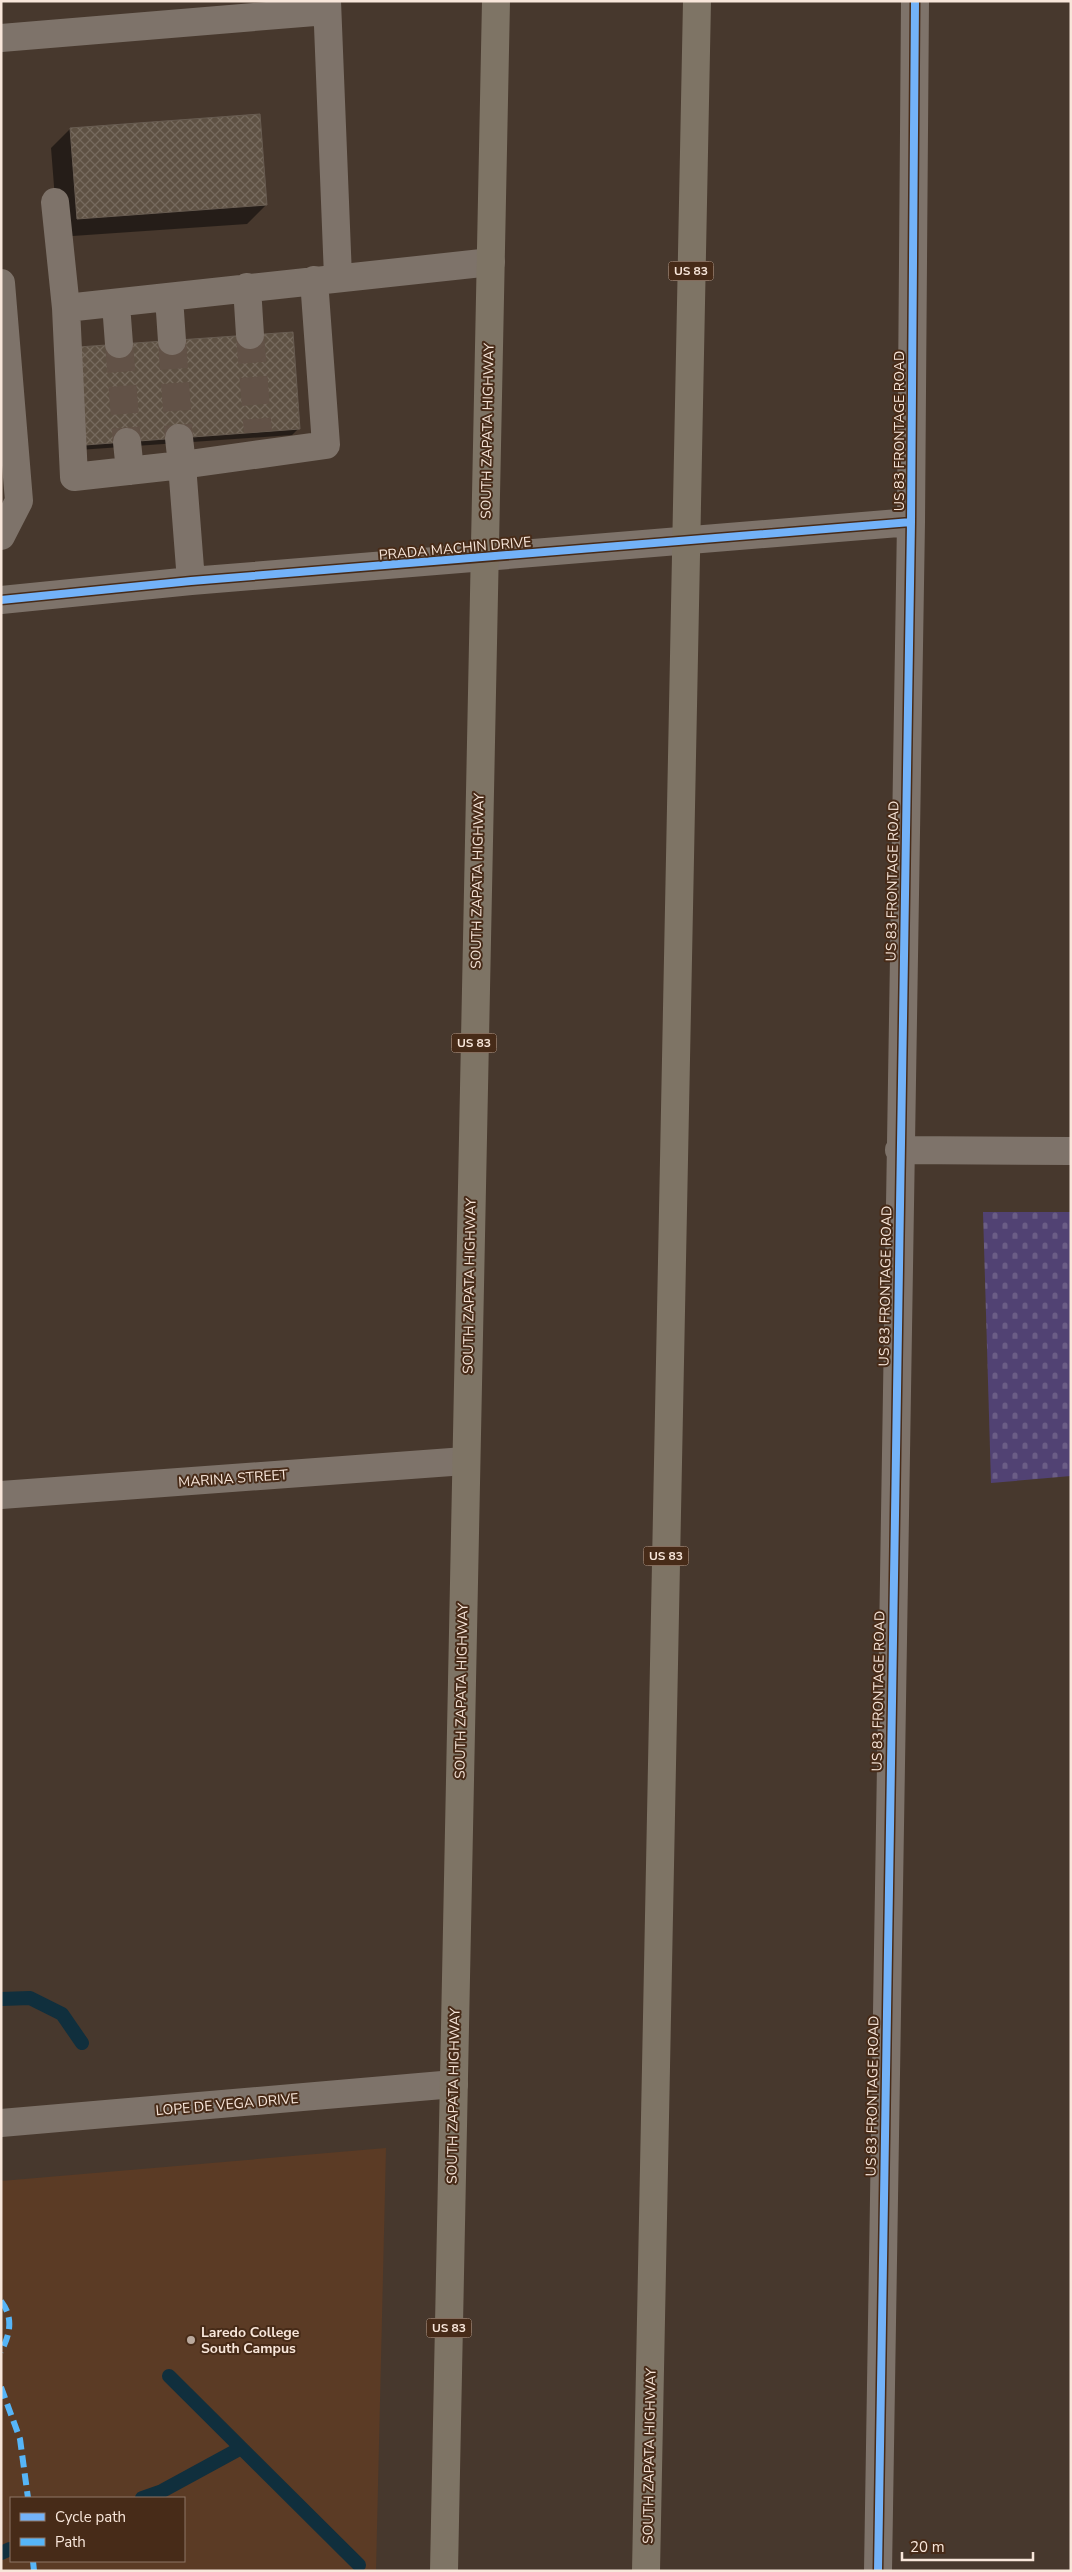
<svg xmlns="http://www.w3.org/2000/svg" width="1072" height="2572" font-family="'Nunito Sans',sans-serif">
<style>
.built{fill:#5b3b25;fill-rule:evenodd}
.cemetery{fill:url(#cemetery-stones)}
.shadow{fill:#0007}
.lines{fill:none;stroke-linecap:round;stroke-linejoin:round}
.stream{stroke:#102f3d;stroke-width:14}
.building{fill:url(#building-cross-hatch);stroke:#685c51}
.minor-tunnel{stroke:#625247;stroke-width:28;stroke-dasharray:28 14;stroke-linecap:butt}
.minor{stroke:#7e736a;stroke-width:28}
.major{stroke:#7e7465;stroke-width:28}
.quiet{stroke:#56b5f8;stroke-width:6;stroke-dasharray:12 6;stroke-linecap:butt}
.cycleway-casing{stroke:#472b18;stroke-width:11}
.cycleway{stroke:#73b2f8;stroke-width:8}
.poi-dot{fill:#baa99d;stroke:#472b18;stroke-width:2}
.labels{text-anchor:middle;stroke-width:4;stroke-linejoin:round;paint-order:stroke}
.shield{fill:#472b18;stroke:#c3aea0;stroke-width:1}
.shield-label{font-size:12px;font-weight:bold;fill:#f8e6da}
.street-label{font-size:14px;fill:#f8e6da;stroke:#472b18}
.poi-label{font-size:14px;font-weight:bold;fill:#f8e6da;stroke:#472b18;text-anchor:start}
</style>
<defs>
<pattern id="cemetery-stones" width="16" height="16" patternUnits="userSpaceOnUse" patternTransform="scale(1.25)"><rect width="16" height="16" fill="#514273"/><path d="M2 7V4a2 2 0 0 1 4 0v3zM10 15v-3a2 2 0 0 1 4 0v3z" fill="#6b5d86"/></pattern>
<pattern id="building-cross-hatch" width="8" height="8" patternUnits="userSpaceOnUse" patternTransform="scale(1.25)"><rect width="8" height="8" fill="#5e5143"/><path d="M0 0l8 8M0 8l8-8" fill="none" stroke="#766a5e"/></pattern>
</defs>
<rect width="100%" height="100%" fill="#47382d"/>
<path class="built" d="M 386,2148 L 376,2571 L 1,2571 L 1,2181 ZM 11,2498 L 184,2498 L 184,2561 L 11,2561 Z"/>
<path class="cemetery" d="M 983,1212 L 1071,1212 L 1071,1476 L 991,1483 Z"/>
<path class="shadow" d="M 70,129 L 266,205 L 247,224 L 58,237 L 51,148 Z
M 72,355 L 299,428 L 292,435 L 79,450 Z"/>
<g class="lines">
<path class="stream" d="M 1,1999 L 30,1998 L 62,2014 L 82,2043
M 169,2376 L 359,2565
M 142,2498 L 162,2491 L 241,2448
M 1,2553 L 10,2549"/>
</g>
<path class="building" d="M 260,114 L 267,205 L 77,219 L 70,128 Z
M 293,332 L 300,429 L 85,445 L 78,347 Z"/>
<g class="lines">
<path class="minor-tunnel" d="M 250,335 L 258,432
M 172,341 L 179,438
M 119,344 L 127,442"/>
<path class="minor" d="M 327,1 L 338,277
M 1,38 L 327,11
M 55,202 L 66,308 L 74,477 L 182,465 L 179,438
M 1,283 L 19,501 L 1,536
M 247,287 L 250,335
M 169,297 L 172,341
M 116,304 L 119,344
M 66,308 L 491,262
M 127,442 L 130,471
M 191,581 L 182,465 L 326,445 L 314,280
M 1,600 L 191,581 L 911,522
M 899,1150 L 1071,1151
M 1,1495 L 465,1461
M 1,2123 L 454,2084
M 878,2571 L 911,522 L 915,1"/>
<path class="major" d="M 444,2571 L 496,1
M 646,2571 L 697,1"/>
<path class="quiet" d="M 1,2301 C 14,2318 10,2334 1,2352
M 1,2387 L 20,2439 L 28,2498
M 33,2561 L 34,2571"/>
<g class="cycleway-casing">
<path id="cycleway" d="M 1,600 L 191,581 L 911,522
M 878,2571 L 911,522 L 915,1"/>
</g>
<use href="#cycleway" class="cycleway"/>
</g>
<circle class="poi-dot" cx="191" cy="2340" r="5"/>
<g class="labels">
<g class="shield">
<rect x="668.5" y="261.5" width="45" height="19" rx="4"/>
<rect x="451.5" y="1033.5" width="45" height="19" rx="4"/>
<rect x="643.5" y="1546.5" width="45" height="19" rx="4"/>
<rect x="426.5" y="2318.5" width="45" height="19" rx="4"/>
</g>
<g class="shield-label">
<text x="691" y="275">US 83</text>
<text x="474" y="1047">US 83</text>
<text x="666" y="1560">US 83</text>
<text x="449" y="2332">US 83</text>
</g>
<g class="street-label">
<text transform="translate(487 431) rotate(-89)" y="5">SOUTH ZAPATA HIGHWAY</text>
<text transform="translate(899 431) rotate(-90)" y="5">US 83 FRONTAGE ROAD</text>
<text transform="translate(455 548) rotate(-5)" y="5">PRADA MACHIN DRIVE</text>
<text transform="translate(477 881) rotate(-89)" y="5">SOUTH ZAPATA HIGHWAY</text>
<text transform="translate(892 881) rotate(-89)" y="5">US 83 FRONTAGE ROAD</text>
<text transform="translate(469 1286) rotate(-89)" y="5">SOUTH ZAPATA HIGHWAY</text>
<text transform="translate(885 1286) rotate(-89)" y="5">US 83 FRONTAGE ROAD</text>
<text transform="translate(233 1478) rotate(-4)" y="5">MARINA STREET</text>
<text transform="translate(461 1691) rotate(-89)" y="5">SOUTH ZAPATA HIGHWAY</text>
<text transform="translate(878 1691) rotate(-89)" y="5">US 83 FRONTAGE ROAD</text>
<text transform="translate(453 2096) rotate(-89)" y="5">SOUTH ZAPATA HIGHWAY</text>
<text transform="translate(872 2096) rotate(-89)" y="5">US 83 FRONTAGE ROAD</text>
<text transform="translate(227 2104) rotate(-5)" y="5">LOPE DE VEGA DRIVE</text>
<text transform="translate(649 2456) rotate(-89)" y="5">SOUTH ZAPATA HIGHWAY</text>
</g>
<g class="poi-label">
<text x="201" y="2337">Laredo College<tspan x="201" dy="16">South Campus</tspan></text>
</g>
</g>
<rect width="1072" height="2572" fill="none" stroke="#f8e6da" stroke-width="5"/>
<rect x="10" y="2497" width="175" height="65" fill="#472b18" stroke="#8e7666"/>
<rect x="20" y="2513" width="25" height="8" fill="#73b2f8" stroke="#8e7666"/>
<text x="55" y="2522" font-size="15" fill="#f8e6da">Cycle path</text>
<rect x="20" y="2538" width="25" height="8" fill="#56b5f8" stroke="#8e7666"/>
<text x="55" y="2547" font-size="15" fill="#f8e6da">Path</text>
<path d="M902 2552v8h131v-8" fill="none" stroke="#f8e6da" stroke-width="2.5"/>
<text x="910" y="2552" font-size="15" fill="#f8e6da" stroke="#472b18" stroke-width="4" paint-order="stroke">20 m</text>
</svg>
